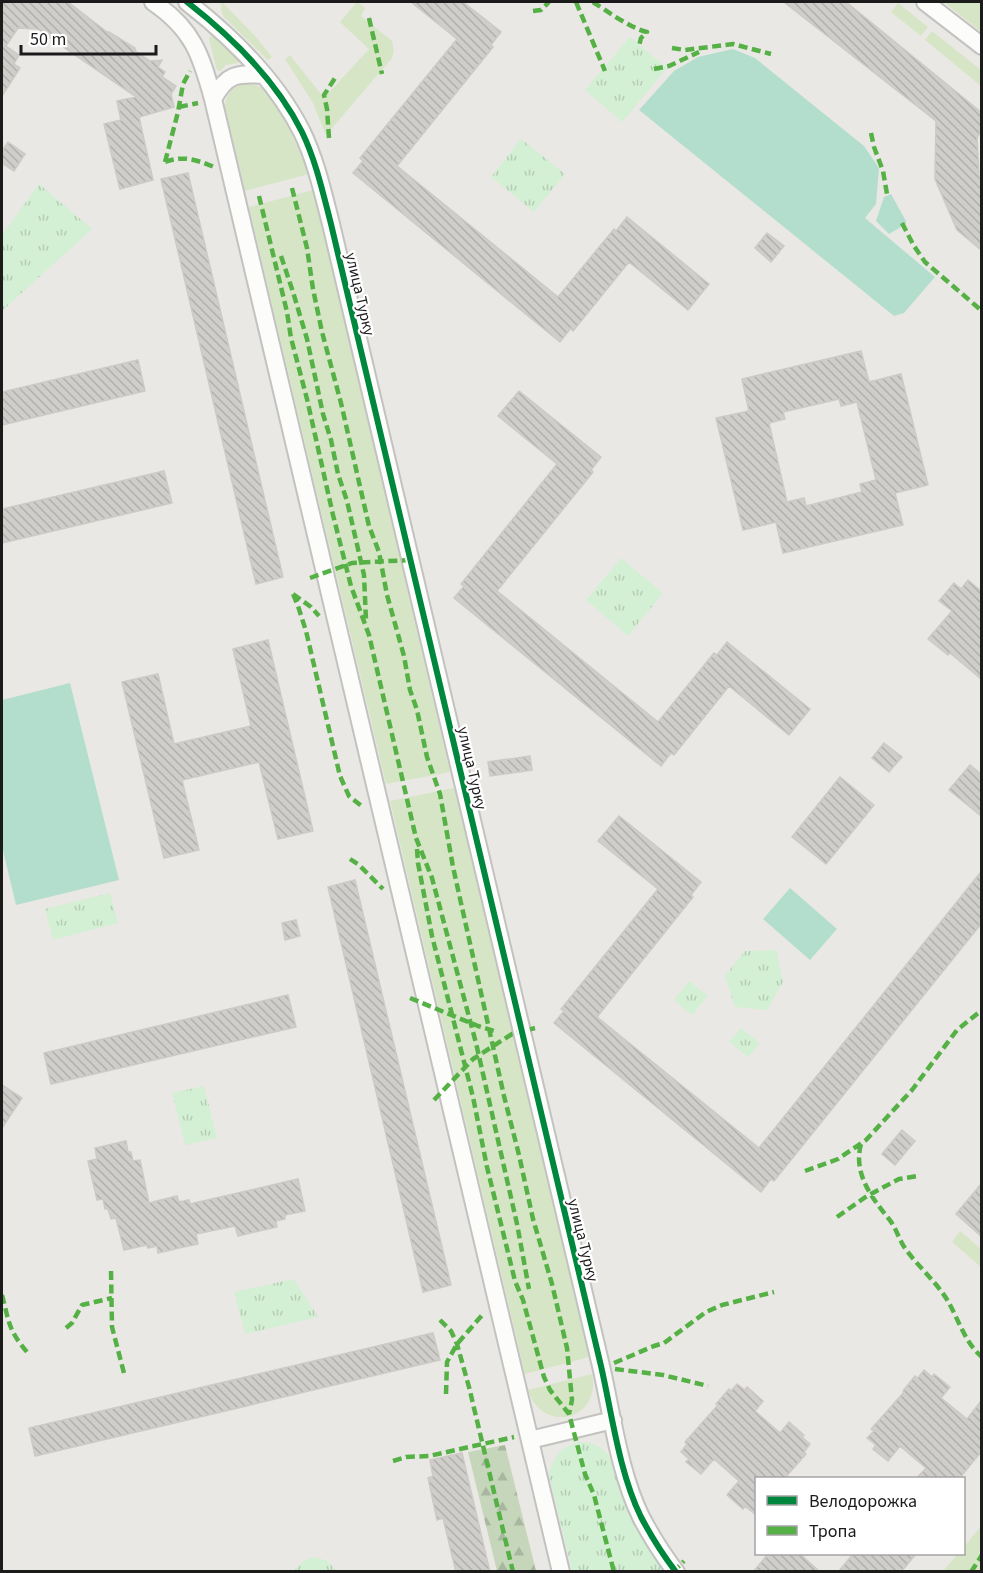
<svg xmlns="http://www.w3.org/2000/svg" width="983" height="1573" font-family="'Source Sans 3',sans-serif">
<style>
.grass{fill:#d5e5c5}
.forest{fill:url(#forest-firs)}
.park{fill:url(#park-tufts)}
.pitch{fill:#b3decd}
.building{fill:url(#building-back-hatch);stroke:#cdcac6;stroke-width:1.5;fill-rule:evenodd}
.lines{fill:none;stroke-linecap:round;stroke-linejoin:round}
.street-casing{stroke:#c2c2c0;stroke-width:20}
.street{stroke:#fcfcfb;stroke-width:16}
.quiet{stroke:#55b145;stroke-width:4.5;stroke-dasharray:9 4.5;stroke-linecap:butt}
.cycleway-casing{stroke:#fff;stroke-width:10}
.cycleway{stroke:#00873e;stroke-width:6}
.labels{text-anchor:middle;stroke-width:4.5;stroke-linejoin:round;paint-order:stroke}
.street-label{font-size:16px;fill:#1b1b1b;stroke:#fff}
</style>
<defs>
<pattern id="forest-firs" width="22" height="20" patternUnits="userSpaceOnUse" patternTransform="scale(1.5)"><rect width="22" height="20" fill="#c5d6bb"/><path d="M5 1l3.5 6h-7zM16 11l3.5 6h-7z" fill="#a9b7a0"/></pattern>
<pattern id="park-tufts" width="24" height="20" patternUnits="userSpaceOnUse" patternTransform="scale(1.5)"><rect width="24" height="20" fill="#d3efd4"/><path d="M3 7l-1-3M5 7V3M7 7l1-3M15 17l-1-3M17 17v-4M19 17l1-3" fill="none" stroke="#b5ccb5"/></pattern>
<pattern id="building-back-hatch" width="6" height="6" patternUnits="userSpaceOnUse" patternTransform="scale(1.5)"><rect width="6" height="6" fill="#d0cecb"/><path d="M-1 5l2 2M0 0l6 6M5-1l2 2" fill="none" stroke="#b2b0ae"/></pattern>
</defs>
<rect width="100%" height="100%" fill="#eae8e4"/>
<path class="grass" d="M 222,2 L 256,37 L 272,57 L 268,60 L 223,16 L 221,9 Z
M 357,2 L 365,8 L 361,16 L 392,41 L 394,51 L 392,58 L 326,135 L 313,103 L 285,59 L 290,55 L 324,98 L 369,49 L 340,22 Z
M 944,2 L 981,2 L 981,32 Z
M 898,3 L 928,27 L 921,36 L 891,12 Z
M 932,31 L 981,70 L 981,86 L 925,40 Z
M 213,36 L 238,59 L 238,63 L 226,65 L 220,71 L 217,70 L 209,39 L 210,37 Z
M 243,84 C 250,84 255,84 261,88 C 281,102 299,152 309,174 L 245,191 L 225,106 C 226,94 232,87 243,84 Z
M 313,190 L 450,772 L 386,784 L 249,207 Z
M 454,788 L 589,1357 L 525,1374 L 390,801 Z
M 960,1231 L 981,1249 L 981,1267 L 952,1242 Z
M 592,1374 C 602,1420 542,1435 528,1390 Z
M 981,1526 L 981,1571 L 943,1571 L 958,1554 L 964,1554 L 964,1547 Z"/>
<path class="forest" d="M 505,1445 L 536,1571 L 497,1571 L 468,1452 Z"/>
<path class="park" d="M 630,37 L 667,68 L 622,122 L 585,90 Z
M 521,139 L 565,174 L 534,212 L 491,177 Z
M 39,184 L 92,229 L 2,311 L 2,235 Z
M 621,558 L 663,593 L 628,636 L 586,600 Z
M 110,893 L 118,923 L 53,940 L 45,909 Z
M 776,950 L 783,982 L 767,1010 L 735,1007 L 725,976 L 745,951 Z
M 689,981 L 708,996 L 692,1015 L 674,1000 Z
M 741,1028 L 760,1043 L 748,1057 L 729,1042 Z
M 204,1086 L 217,1138 L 185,1145 L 172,1093 Z
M 294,1279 L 318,1317 L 245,1334 L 234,1292 Z
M 580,1442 C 591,1442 601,1445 608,1455 C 617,1468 619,1487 625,1503 C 634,1527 648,1550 663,1571 L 572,1571 L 549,1475 C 552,1457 562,1446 580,1442 Z
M 315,1557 L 328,1561 L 336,1571 L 294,1571 L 303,1561 Z"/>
<path class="pitch" d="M 733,49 L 755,58 L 864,146 L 879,168 L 876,204 L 865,218 L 935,277 L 904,313 L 894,316 L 639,110 L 674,71 L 698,57 Z
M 891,194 L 906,221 L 906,224 L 889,234 L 876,221 L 884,197 Z
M 70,683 L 119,880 L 16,905 L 2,846 L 2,700 Z
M 790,888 L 837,929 L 810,960 L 763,919 Z"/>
<path class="building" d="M 2,2 L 68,2 L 107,32 L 109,32 L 135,48 L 136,52 L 150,61 L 162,60 L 158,67 L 165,72 L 162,77 L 176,86 L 171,94 L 174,107 L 139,117 L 153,180 L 120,189 L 104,124 L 121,120 L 117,101 L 136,97 L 37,29 L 18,28 L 6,46 L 19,55 L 14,64 L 20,68 L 2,96 Z
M 411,2 L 463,2 L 501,32 L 491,45 L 493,47 L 397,166 L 558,297 L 614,229 L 616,231 L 627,217 L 709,284 L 688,310 L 629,262 L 573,331 L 571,328 L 560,342 L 353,173 L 363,161 L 360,158 L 457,39 Z
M 784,2 L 846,2 L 981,112 L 981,131 L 977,138 L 979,176 L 981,180 L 981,250 L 957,230 L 935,179 L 936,121 Z
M 8,142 L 25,154 L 14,171 L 2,163 L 2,151 Z
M 188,173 L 283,577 L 256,584 L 161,179 Z
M 767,233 L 784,246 L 771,262 L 755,248 Z
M 861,351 L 869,382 L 901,374 L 928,485 L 895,493 L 903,525 L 783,553 L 776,522 L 743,530 L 716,418 L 749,411 L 742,379 ZM 839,399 L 841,406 L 857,402 L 876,480 L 860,484 L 862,492 L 806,506 L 804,498 L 787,502 L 769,423 L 785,419 L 783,412 Z
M 138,360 L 145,391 L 2,425 L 2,392 Z
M 519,391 L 601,457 L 591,470 L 593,472 L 497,591 L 658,722 L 714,653 L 717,655 L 727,642 L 810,709 L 789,735 L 729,686 L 674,755 L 671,753 L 661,766 L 454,598 L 464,586 L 461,584 L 557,464 L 498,416 Z
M 164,471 L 172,503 L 2,543 L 2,509 Z
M 968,580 L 981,591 L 981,679 L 950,653 L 948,655 L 928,639 L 952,611 L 939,601 L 954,583 L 961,589 Z
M 268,640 L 313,831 L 278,839 L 259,762 L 182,780 L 199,850 L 164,858 L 122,682 L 158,674 L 174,744 L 251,726 L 233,649 Z
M 884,743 L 902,757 L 889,772 L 872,758 Z
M 530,756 L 532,770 L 490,776 L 488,762 Z
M 970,765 L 981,774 L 981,816 L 949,790 Z
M 840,777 L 874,805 L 826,864 L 792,837 Z
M 619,816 L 701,882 L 691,895 L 693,897 L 597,1017 L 759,1148 L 981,872 L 981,924 L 774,1181 L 771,1179 L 761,1192 L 554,1023 L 564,1011 L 561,1009 L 658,889 L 598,841 Z
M 355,880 L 451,1285 L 423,1292 L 328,887 Z
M 296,920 L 300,936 L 285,940 L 282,923 Z
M 288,995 L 296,1027 L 51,1084 L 44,1053 Z
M 2,1085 L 22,1098 L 2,1128 Z
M 902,1130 L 915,1141 L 895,1165 L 882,1154 Z
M 126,1141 L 128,1152 L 131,1152 L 133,1161 L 140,1160 L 149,1203 L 177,1196 L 179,1202 L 189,1200 L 190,1204 L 298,1179 L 305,1211 L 285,1215 L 285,1219 L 276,1221 L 277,1227 L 238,1236 L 235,1226 L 196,1234 L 198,1244 L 179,1248 L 158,1253 L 157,1246 L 148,1248 L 147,1245 L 124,1250 L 116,1218 L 111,1219 L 108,1209 L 105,1209 L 103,1199 L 97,1200 L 88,1161 L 97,1159 L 95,1148 Z
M 981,1184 L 981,1236 L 956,1214 Z
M 433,1333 L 440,1360 L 35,1456 L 29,1428 Z
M 924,1370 L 932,1377 L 934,1374 L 950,1387 L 941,1398 L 967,1419 L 981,1401 L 981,1452 L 959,1479 L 916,1479 L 926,1468 L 900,1446 L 888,1461 L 873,1449 L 876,1445 L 867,1438 L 874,1431 L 871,1429 L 904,1392 L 903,1391 L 915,1376 L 918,1378 Z
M 737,1384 L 745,1390 L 747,1387 L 763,1401 L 755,1411 L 780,1433 L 789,1422 L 804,1435 L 802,1437 L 810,1444 L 804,1452 L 806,1454 L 784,1479 L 756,1479 L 756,1515 L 745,1506 L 743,1509 L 727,1495 L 739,1481 L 714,1459 L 701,1474 L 686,1462 L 689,1459 L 681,1452 L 687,1444 L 685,1442 L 718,1405 L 716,1404 L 729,1389 L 731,1391 Z
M 462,1453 L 490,1572 L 456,1572 L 443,1518 L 437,1520 L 428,1478 L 433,1476 L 430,1460 Z
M 768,1554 L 800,1554 L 820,1572 L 753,1572 Z
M 853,1554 L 916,1554 L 901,1572 L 838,1572 Z"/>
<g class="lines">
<g class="street-casing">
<path id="street" d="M 153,2 C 193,29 201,55 213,99 L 561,1572
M 187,2 C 232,37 276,80 302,132 C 316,161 323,193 331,224 L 601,1366 C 612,1414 619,1472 641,1517 C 651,1536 663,1555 676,1572
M 925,2 L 982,46
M 213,99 C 227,74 236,73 264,75
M 530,1440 L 613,1420"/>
</g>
<use href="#street" class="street"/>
<path class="quiet" d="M 576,2 L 605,71
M 593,2 C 607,11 630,28 647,32 L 641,38 L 639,46
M 533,11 L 541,10 L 549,2
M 369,18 L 382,74
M 672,48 L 685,50 L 733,44 L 771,54
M 654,69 L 669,66 L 699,52
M 179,107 L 198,103
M 871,133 L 874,147 L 883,171 L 887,194
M 329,138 L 327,109 L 324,95 L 337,75
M 165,162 L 178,112 L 183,84 L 190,71
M 165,162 C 184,155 197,160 214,167
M 292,188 L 307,248 L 313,289 L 322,332 L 341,403 L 369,526 L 379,552 L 387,595 L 404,656 L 410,690 L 417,710 L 427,757 L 440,794 L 453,867 L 504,1096 L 519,1155 L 533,1219 L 552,1284 L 567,1348 L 572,1400 L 569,1414
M 259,196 L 287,312 L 291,338 L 307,399 L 333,515 L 351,586 L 369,635 L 416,838 L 432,878 L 476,1043 L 517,1224 L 529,1289
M 902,223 L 914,246 L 925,262 L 982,311
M 281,256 L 293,292 L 307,339 L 323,414 L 331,440 L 338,474 L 347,501 L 364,575 L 366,620
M 310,578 L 352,563 L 410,560
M 293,594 L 298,606 L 306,631 L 340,776 L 349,796 L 364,808
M 293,594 L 311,607 L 319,616
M 417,849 L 418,863 L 432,936 L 473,1097 L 487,1167 L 515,1281 L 523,1300 L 544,1377 L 550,1390 L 569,1414 L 585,1474 L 594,1495 L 614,1572
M 350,859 L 359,865 L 383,889
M 410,998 L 478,1026 L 494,1031
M 434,1100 L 473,1059 L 512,1034 L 535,1028
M 861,1144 C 853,1173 871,1197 889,1219 C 897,1229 899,1241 907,1251 C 919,1267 935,1281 946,1298 C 958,1317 964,1342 982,1357
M 805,1171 L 838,1159 L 866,1140 L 912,1090 L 957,1030 L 982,1010
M 837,1217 L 867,1196 L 899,1179 L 918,1176
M 111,1271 L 112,1327 L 125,1377
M 2,1295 C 9,1321 8,1330 27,1352
M 440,1320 L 451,1331 L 457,1344 L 469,1387 L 513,1572
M 66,1328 L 72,1323 L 82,1305 L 112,1298
M 614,1363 L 654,1346 L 664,1343 L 706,1312 L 722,1305 L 774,1292
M 615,1369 L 663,1375 L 708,1386
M 446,1394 L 447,1362 L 457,1344 L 484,1313
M 393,1461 L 406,1457 L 429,1456 L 514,1437
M 673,1572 L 684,1561
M 971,1572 L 982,1555"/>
<g class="cycleway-casing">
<path id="cycleway" d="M 187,2 C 232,37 276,80 302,132 C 316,161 323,193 331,224 L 601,1366 C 612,1414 619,1472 641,1517 C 651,1536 663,1555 676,1572"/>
</g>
<use href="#cycleway" class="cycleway"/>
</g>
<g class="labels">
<g class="street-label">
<text transform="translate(361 294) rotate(77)" y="6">улица Турку</text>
<text transform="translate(473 768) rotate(77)" y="6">улица Турку</text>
<text transform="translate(584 1240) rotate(76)" y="6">улица Турку</text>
</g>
</g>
<rect width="983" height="1573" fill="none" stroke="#1b1b1b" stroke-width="6"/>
<rect x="755" y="1477" width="210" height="78" fill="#ffffff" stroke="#a4a4a4" stroke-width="1.5"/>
<rect x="767" y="1496" width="30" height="9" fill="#00873e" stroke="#a4a4a4" stroke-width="1.5"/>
<text x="809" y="1507" font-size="18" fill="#1b1b1b">Велодорожка</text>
<rect x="767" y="1526" width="30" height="9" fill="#55b145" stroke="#a4a4a4" stroke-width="1.5"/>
<text x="809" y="1537" font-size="18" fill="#1b1b1b">Тропа</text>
<path d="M21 45v9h135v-9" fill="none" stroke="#1b1b1b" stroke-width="3"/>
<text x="30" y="45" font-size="18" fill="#1b1b1b" stroke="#ffffff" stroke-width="4.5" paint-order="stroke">50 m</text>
</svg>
